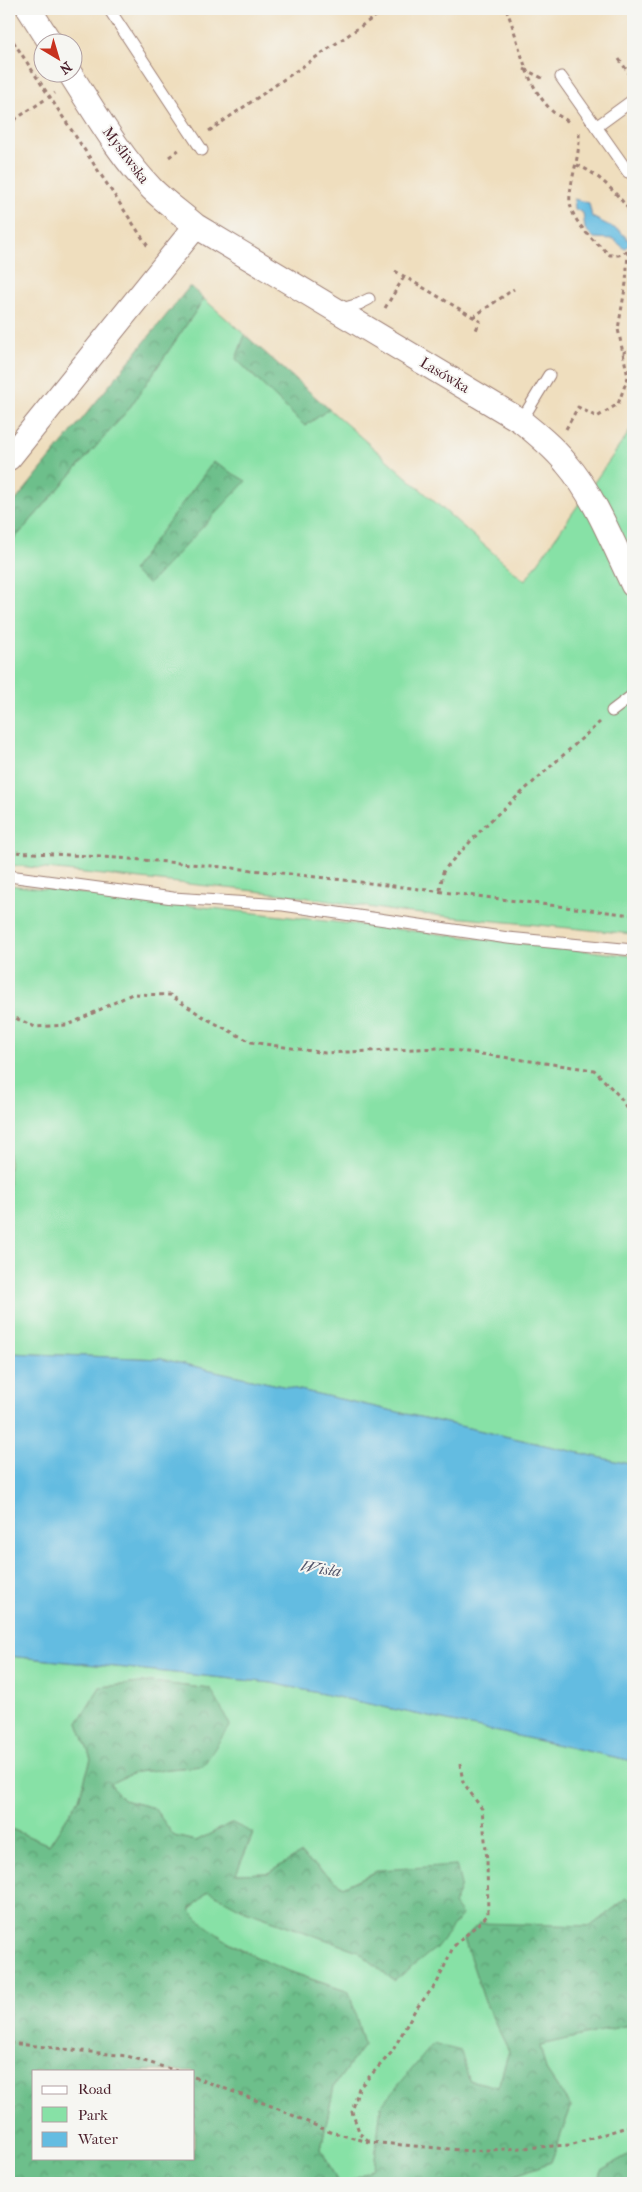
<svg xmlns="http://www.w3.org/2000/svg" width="642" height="2192" font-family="'IM FELL French Canon',serif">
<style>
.green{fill:#87e1a6;stroke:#688068}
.forest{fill:url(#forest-crowns);stroke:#5c6f5b;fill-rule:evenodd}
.water{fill:#64bce1;stroke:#576e86}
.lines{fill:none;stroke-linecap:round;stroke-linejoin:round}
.lane-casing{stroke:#9c7e74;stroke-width:13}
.street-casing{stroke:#9c7e74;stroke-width:26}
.path{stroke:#9c7e74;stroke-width:3;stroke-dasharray:4 4;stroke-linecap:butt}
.lane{stroke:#fff;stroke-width:11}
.street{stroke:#fff;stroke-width:24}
.labels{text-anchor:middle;stroke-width:4;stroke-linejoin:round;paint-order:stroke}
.street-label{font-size:15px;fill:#4a1f2b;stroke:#f6f6f2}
.water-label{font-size:16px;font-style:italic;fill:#53566b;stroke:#f6f6f2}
</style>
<defs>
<pattern id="forest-crowns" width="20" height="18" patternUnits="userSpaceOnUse" patternTransform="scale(1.25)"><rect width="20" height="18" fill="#6dbf8b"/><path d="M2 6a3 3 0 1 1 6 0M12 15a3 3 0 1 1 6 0" fill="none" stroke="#5c9b72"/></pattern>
</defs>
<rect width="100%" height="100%" fill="#f6f6f2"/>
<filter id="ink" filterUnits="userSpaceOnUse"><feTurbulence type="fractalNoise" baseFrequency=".02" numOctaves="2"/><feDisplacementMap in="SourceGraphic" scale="10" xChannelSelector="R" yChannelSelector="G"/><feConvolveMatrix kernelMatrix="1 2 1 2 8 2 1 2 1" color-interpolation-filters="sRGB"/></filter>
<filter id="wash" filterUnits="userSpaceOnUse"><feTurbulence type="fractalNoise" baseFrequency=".0096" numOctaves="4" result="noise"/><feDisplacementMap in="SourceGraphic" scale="20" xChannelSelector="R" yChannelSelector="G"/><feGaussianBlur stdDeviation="1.12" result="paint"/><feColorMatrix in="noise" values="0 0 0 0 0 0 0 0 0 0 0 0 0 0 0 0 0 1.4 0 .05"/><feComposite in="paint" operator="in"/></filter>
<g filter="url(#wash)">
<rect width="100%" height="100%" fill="#efdebe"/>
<path class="green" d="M 204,299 L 245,335 L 236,359 L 305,426 L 329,409 L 525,581 L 630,431 L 633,432 L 633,934 L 401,912 L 283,894 L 9,865 L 9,545 L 128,410 Z
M 9,885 L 633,956 L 633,1465 L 162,1359 L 9,1353 Z
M 9,1656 L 272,1683 L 633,1761 L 633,1902 L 627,1898 L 591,1926 L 479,1924 L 464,1939 L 485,2002 L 509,2051 L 498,2087 L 469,2080 L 461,2051 L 381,2106 L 374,2168 L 346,2183 L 338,2183 L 321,2149 L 334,2086 L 364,2045 L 349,1992 L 271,1965 L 213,1933 L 190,1911 L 208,1890 L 243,1910 L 358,1951 L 394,1981 L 454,1904 L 461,1885 L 374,1872 L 343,1887 L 300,1854 L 268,1873 L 236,1874 L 253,1834 L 232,1823 L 196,1841 L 174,1836 L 154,1808 L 123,1800 L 109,1784 L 136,1772 L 203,1766 L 211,1689 L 151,1682 L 100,1687 L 78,1723 L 91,1759 L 79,1799 L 49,1845 L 9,1828 Z
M 633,2024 L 633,2152 L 601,2170 L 597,2183 L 494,2183 L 551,2162 L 571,2107 L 546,2070 L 540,2045 Z"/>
<path class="forest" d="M 190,286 L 204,299 L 128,410 L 9,545 L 9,509 Z
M 245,335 L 329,409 L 305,426 L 236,359 Z
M 213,462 L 246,481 L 149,584 L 132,571 Z
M 151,1682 L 211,1689 L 230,1725 L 203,1766 L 136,1772 L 110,1784 L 123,1800 L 154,1808 L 174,1836 L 196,1841 L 232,1823 L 253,1833 L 236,1874 L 268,1873 L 300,1854 L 343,1887 L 379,1870 L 456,1865 L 461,1885 L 454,1904 L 462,1915 L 436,1948 L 394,1981 L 358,1951 L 243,1910 L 208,1891 L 190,1910 C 231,1955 293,1973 349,1992 L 364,2045 L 334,2086 L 321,2149 L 338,2183 L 9,2183 L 9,1828 L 49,1845 L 79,1799 L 91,1759 L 78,1723 L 100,1687 ZM 34,2071 L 194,2071 L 194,2158 L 34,2158 Z
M 627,1898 L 633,1902 L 633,2024 L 540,2045 L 546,2070 L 571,2107 L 551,2162 L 494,2183 L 346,2183 L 374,2168 L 381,2106 L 433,2044 L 461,2051 L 469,2080 L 498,2087 L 509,2051 L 485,2002 L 464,1939 L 479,1923 L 591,1926 Z
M 633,2152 L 633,2183 L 597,2183 L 601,2170 Z"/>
<path class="water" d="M 574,199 L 589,203 L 592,217 L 620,231 L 631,243 L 625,249 L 613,239 L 594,238 L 585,229 L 583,213 L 575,209 Z
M 9,1353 L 162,1359 L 633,1465 L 633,1761 L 272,1683 L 9,1656 Z"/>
</g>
<g filter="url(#ink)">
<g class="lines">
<g class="lane-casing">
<path id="lane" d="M 109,9 L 202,150
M 561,77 L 628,172
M 596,127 L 633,100
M 338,310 L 359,304 L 369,299
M 521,421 L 549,375
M 612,711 L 633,695
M 9,876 L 173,898 L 283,905 L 508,938 L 633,950"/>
</g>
<g class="street-casing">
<path id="street" d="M 29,9 L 50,42
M 69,72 C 95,112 119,155 152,189 C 165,202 182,214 196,226 L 521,421 C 537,434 553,447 566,463 C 595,496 614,546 633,585
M 9,458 L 196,226"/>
</g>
<path class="path" d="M 506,9 C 522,46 522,80 552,111 C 557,116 565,118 571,124
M 9,35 L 149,248
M 619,59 L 633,79
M 524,69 L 544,79
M 9,126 L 17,118 L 55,93
M 209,131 L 386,9
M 579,133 C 580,157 572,172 570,195 C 567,219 594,241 610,255 L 619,255 L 633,248
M 169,157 L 180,149
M 577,165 C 600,174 619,196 633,215
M 395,271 L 480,321 L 476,330
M 385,308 L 404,277
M 473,317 L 514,289
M 623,353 L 633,348
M 566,429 L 578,407 L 597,417 L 618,404 L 628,377 L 618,329 L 626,283 L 628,252
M 9,852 C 218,860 425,891 633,915
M 440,890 L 443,872 L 449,864 L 490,821 L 600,722
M 9,1015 L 35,1027 L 68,1025 L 132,994 L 170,995 L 205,1018 L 251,1042 L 325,1053 L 439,1048 L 594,1070 L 620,1097 L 633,1118
M 9,2043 L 127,2056 L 177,2071
M 194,2077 L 274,2107 L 330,2132 L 369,2142 L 471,2151 L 570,2145 L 633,2125
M 369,2141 L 360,2134 L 352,2112 L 359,2088 L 392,2052 L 415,2010 L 437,1983 L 453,1947 L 488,1915 L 487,1860 L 482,1809 L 463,1782 L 460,1764"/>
<use href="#lane" class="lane"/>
<use href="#street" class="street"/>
</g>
</g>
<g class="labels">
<g class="street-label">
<text transform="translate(126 155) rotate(53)" y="5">Myśliwska</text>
<text transform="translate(445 375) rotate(31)" y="5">Lasówka</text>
</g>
<g class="water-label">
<text transform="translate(321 1568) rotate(8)" y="6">Wisła</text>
</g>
</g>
<rect width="642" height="2192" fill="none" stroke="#f6f6f2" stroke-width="30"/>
<rect x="32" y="2070" width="162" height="90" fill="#f6f6f2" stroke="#b1a0a2"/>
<rect x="42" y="2086" width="25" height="8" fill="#ffffff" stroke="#b1a0a2"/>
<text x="78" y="2094" font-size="15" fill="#4a1f2b">Road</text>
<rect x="42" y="2107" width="25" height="15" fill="#87e1a6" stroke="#b1a0a2"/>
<text x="78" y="2120" font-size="15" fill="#4a1f2b">Park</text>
<rect x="42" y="2132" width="25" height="15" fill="#64bce1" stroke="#b1a0a2"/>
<text x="78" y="2144" font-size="15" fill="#4a1f2b">Water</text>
<g transform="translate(58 58) rotate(142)"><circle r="24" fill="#f6f6f2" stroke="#b1a0a2"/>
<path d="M0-4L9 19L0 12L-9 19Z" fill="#c8321e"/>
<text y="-8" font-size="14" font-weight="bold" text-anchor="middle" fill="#4a1f2b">N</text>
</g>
</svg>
